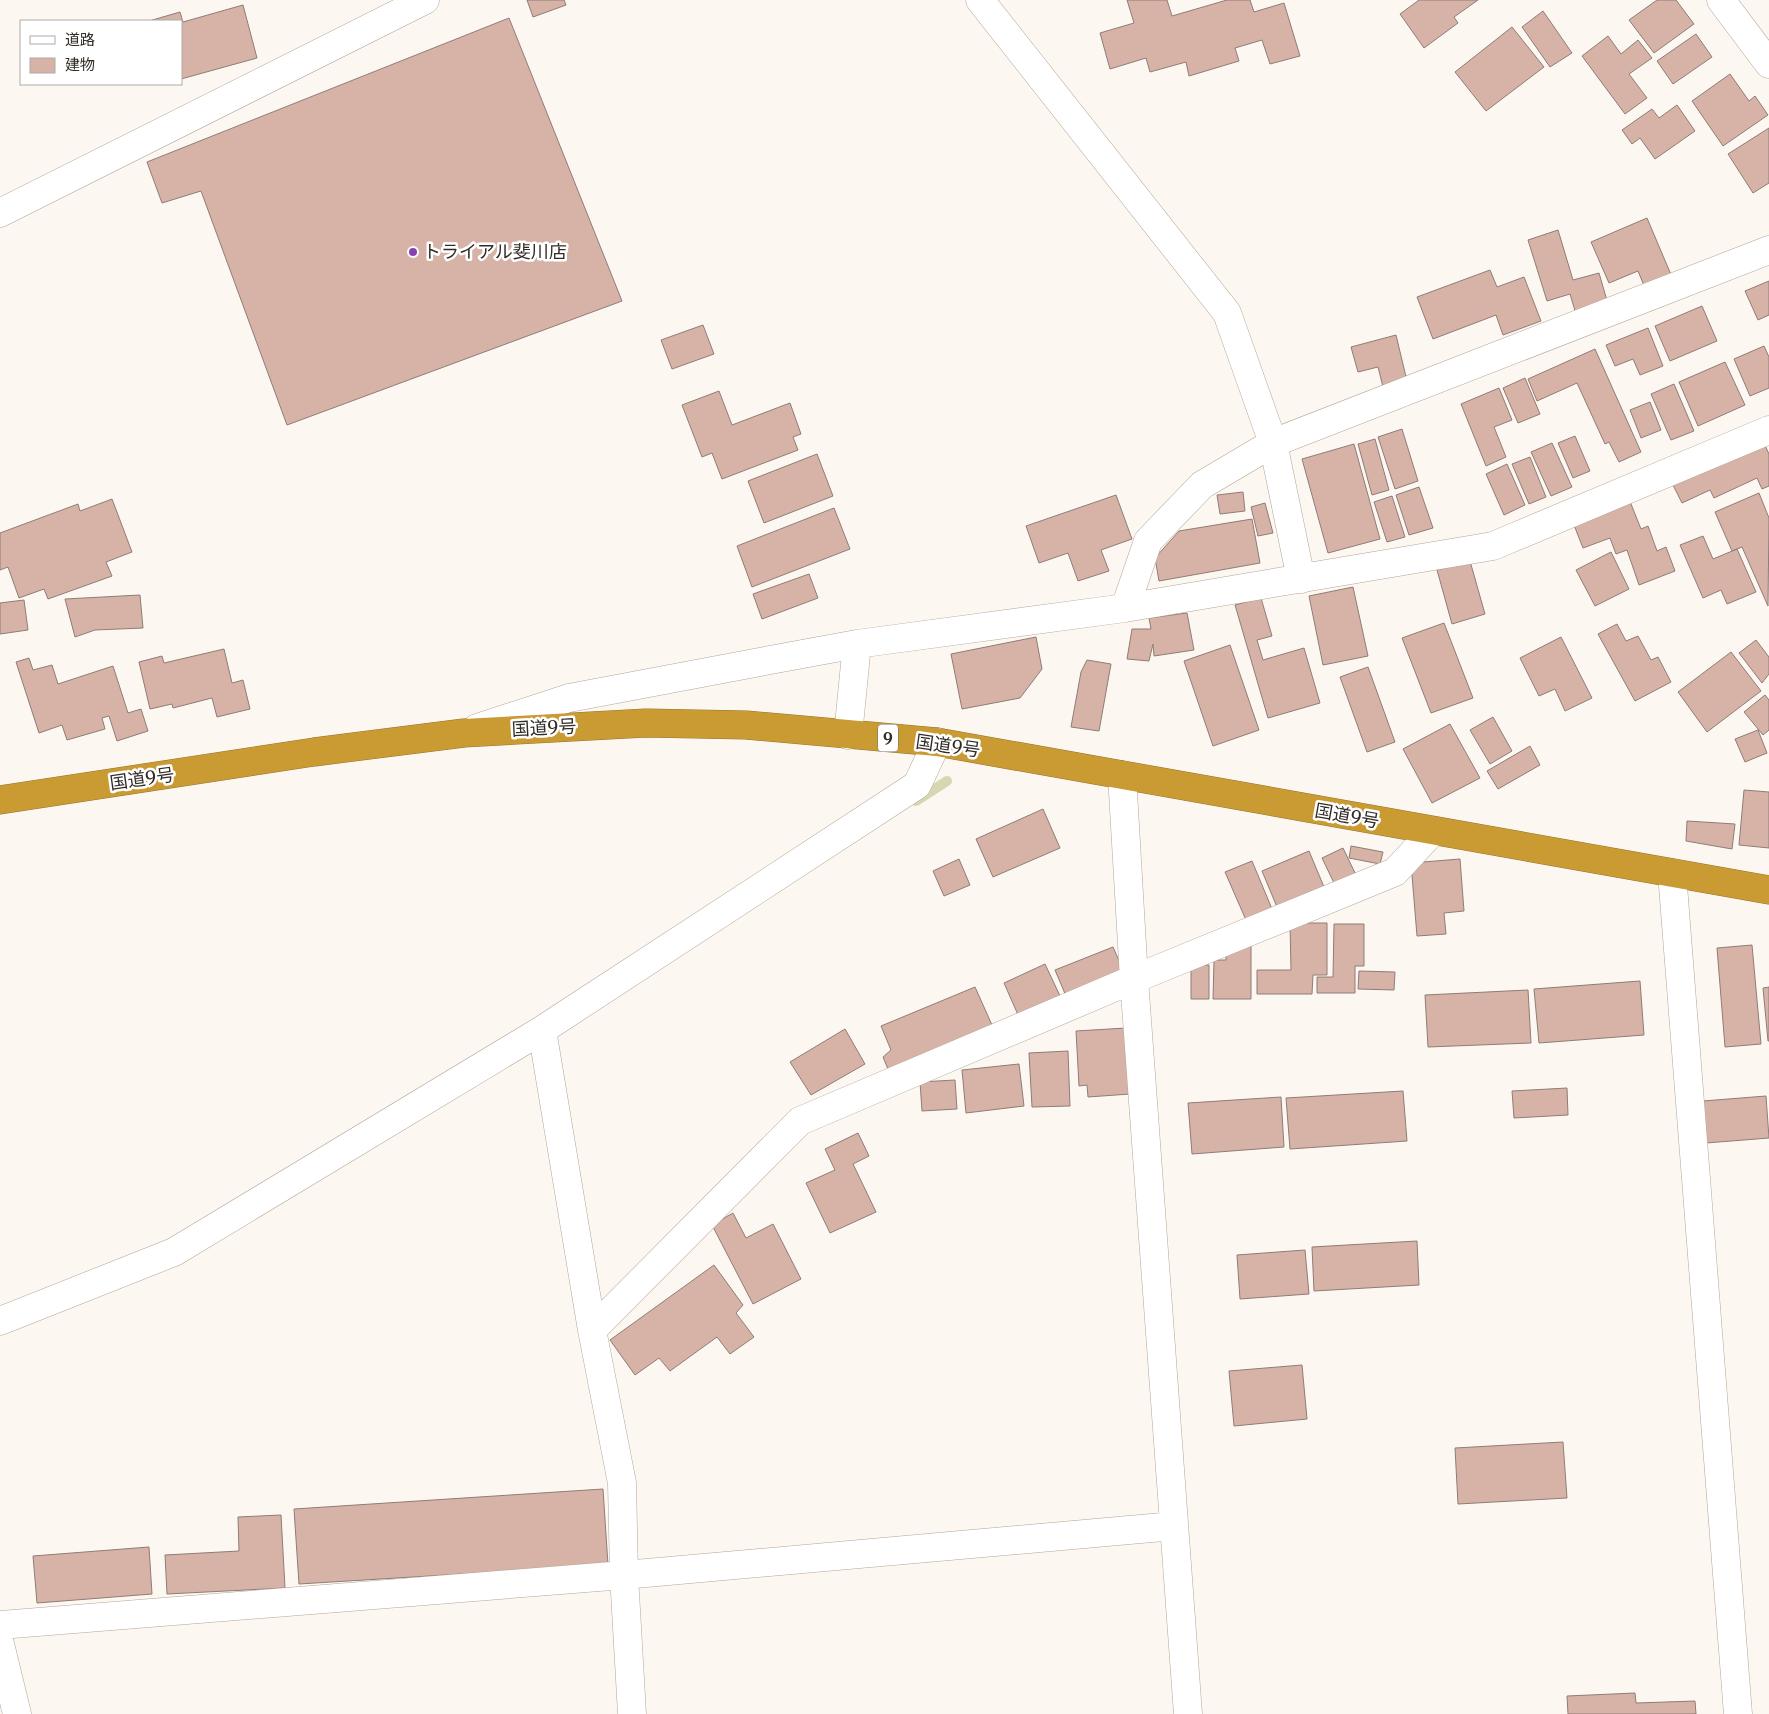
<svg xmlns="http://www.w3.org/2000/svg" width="1769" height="1714" font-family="Merriweather,'Noto Sans JP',serif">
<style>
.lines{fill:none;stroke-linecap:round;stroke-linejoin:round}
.stream{stroke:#d8d7b4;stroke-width:10}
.building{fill:#d7b3a7;stroke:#8f7c76}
.minor-casing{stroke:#b5a599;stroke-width:29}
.highway-casing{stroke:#95742f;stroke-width:29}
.minor{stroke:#fff;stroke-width:28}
.highway{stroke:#ca9b33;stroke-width:28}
.poi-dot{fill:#8840b3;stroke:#fff;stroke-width:2}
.labels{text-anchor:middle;stroke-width:5;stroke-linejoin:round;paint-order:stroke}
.shield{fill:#fff;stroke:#706b68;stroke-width:1}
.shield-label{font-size:16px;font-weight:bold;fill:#322c27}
.poi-label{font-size:18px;fill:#322c27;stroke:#fff;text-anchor:start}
.street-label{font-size:18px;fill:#322c27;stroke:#fff}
</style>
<rect width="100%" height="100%" fill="#fdf7f1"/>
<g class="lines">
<path class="stream" d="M 916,801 L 947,781"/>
</g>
<path class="building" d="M 527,0 L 564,0 L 566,5 L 533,17 Z
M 1127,0 L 1167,0 L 1172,16 L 1227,0 L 1250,0 L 1254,12 L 1284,3 L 1300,56 L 1270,64 L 1262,40 L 1235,48 L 1239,61 L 1189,76 L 1186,62 L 1150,72 L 1146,58 L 1110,69 L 1100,33 L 1134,23 Z
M 1419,0 L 1478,0 L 1454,17 L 1458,23 L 1424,48 L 1400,14 Z
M 1657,0 L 1676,0 L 1694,24 L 1654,53 L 1629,20 Z
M 243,5 L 257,58 L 181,79 L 181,21 L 149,21 L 180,12 L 183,22 Z
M 1543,11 L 1572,53 L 1550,67 L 1522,27 Z
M 509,18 L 622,301 L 287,425 L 201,191 L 162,203 L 147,162 Z
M 1512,27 L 1544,67 L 1486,111 L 1455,72 Z
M 1696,34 L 1712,57 L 1673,84 L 1657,61 Z
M 1608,36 L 1621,54 L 1638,40 L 1652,58 L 1629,74 L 1647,98 L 1625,114 L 1582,56 Z
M 1730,74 L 1749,101 L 1755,96 L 1768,115 L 1723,146 L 1692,101 Z
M 1677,105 L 1695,131 L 1655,159 L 1640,138 L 1632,144 L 1622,130 L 1652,109 L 1659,118 Z
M 1769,128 L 1769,183 L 1753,193 L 1728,154 Z
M 1647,218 L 1672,277 L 1645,288 L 1638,271 L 1609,283 L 1591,242 Z
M 1558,230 L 1573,280 L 1599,273 L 1608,304 L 1576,314 L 1570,294 L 1547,301 L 1528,240 Z
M 1490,270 L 1497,287 L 1524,277 L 1541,321 L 1503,335 L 1496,315 L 1433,339 L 1417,297 Z
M 1769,281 L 1769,315 L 1758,320 L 1745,291 Z
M 1702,306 L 1717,341 L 1670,361 L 1655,326 Z
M 703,325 L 714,354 L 672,369 L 661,340 Z
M 1648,328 L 1663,366 L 1640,375 L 1633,359 L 1615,366 L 1606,345 Z
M 1396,335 L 1407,381 L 1383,387 L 1378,367 L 1358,372 L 1351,347 Z
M 1764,346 L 1769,357 L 1769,388 L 1750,396 L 1734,359 Z
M 1595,349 L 1641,452 L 1619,462 L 1609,442 L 1605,444 L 1577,383 L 1537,401 L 1528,379 Z
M 1725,362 L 1745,405 L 1698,426 L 1679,382 Z
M 1525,378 L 1540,414 L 1518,423 L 1503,388 Z
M 1674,384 L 1694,431 L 1671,440 L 1651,394 Z
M 1499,388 L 1512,420 L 1494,427 L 1506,457 L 1486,466 L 1461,404 Z
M 719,391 L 732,425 L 790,403 L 801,434 L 793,437 L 798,450 L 722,479 L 712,453 L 702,457 L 682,405 Z
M 1650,402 L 1661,430 L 1641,438 L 1630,410 Z
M 1402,429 L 1418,481 L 1395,489 L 1378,437 Z
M 1575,436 L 1590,471 L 1573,478 L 1558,443 Z
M 1375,439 L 1389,490 L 1372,495 L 1358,444 Z
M 1763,441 L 1769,454 L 1769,486 L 1762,489 L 1757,478 L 1714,498 L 1710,490 L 1682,503 L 1672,483 Z
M 1552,443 L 1572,487 L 1551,496 L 1531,452 Z
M 1354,444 L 1380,539 L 1328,553 L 1302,459 Z
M 817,454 L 833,496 L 764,523 L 748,481 Z
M 1530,457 L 1546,497 L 1529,504 L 1512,464 Z
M 1507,464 L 1525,505 L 1504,515 L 1486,474 Z
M 1419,487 L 1433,528 L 1409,535 L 1396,495 Z
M 1243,492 L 1245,511 L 1220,514 L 1217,495 Z
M 1759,493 L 1769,518 L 1768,606 L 1742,547 L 1732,551 L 1715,512 Z
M 1116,495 L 1132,539 L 1101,550 L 1109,571 L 1078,581 L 1068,553 L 1039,563 L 1026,526 Z
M 1392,496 L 1405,537 L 1387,542 L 1374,502 Z
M 112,499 L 132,552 L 106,562 L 112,576 L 48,599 L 44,589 L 19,598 L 8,567 L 0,570 L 0,533 L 78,504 L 80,511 Z
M 1629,499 L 1641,529 L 1648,526 L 1657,551 L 1666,547 L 1675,571 L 1639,585 L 1627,550 L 1616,554 L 1610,538 L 1583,548 L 1572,520 Z
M 1265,503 L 1273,533 L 1258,536 L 1251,507 Z
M 834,508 L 850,549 L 752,587 L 737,546 Z
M 1252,519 L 1260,563 L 1159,581 L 1155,558 L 1179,531 Z
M 1703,536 L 1713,559 L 1737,549 L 1756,592 L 1727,604 L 1721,590 L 1703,598 L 1680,545 Z
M 1611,552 L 1629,589 L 1595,606 L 1576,570 Z
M 1470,561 L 1485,614 L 1452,624 L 1437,570 Z
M 809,574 L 818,598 L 762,619 L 753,594 Z
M 1353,587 L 1368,656 L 1323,665 L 1309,596 Z
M 140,595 L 143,628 L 95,630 L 75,637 L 65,599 Z
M 1261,598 L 1272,636 L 1257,640 L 1263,660 L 1304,648 L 1320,703 L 1268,718 L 1235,605 Z
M 24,600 L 28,630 L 0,634 L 0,603 Z
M 1187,613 L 1194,650 L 1154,656 L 1153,644 L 1149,661 L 1127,659 L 1132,629 L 1151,629 L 1149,618 Z
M 1444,623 L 1473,698 L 1431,713 L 1402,638 Z
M 1617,624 L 1626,641 L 1638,636 L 1651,660 L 1658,657 L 1671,682 L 1635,701 L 1598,634 Z
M 1036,637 L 1042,669 L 1020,698 L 962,709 L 951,654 Z
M 1561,637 L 1592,698 L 1565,711 L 1555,689 L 1539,696 L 1520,658 Z
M 1756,640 L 1769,657 L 1769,674 L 1762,683 L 1739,653 Z
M 1230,645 L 1259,730 L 1213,746 L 1184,661 Z
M 224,649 L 232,683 L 243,680 L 250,709 L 217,717 L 212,698 L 173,708 L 172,704 L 150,709 L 139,662 L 162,656 L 164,663 Z
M 1731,652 L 1761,691 L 1707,732 L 1678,692 Z
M 29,658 L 33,670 L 52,665 L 58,684 L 113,666 L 128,713 L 141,709 L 148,731 L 117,741 L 109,716 L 102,718 L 105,729 L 67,740 L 62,725 L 39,733 L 16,662 Z
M 1087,660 L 1111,664 L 1099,731 L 1071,727 L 1081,672 Z
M 1368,667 L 1395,742 L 1367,752 L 1340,677 Z
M 1765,695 L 1769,700 L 1769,730 L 1763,735 L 1744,712 Z
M 1493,717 L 1512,751 L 1490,764 L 1470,730 Z
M 1450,724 L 1480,778 L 1432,803 L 1403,749 Z
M 1758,730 L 1767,753 L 1745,762 L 1735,739 Z
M 1530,746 L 1540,765 L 1498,789 L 1487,771 Z
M 1744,790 L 1769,792 L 1769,848 L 1739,845 Z
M 1043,809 L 1060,848 L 993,877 L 976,839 Z
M 1687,821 L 1735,824 L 1732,849 L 1686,841 Z
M 1351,846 L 1383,852 L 1380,864 L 1349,858 Z
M 1343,848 L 1356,875 L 1335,885 L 1322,858 Z
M 1309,851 L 1324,887 L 1277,907 L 1262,871 Z
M 959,859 L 970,885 L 944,896 L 933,871 Z
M 1460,859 L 1464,911 L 1444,913 L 1446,934 L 1417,936 L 1411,863 Z
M 1252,861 L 1272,909 L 1246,920 L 1225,872 Z
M 1290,923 L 1327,923 L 1327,975 L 1313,975 L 1312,994 L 1257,994 L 1257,970 L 1291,970 Z
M 1334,924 L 1364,924 L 1364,966 L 1355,966 L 1355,993 L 1317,993 L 1317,977 L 1333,977 Z
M 1752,945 L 1761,1044 L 1725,1047 L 1717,948 Z
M 1226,946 L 1251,946 L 1251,999 L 1213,999 L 1214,960 L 1226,960 Z
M 1113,947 L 1124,972 L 1066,996 L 1055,970 Z
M 1045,964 L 1061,998 L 1019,1017 L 1004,983 Z
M 1191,965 L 1209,965 L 1209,999 L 1191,999 Z
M 1359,971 L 1395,972 L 1394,990 L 1358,989 Z
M 1640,981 L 1644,1035 L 1539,1043 L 1534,989 Z
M 975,987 L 992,1025 L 890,1074 L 883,1057 L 891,1050 L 881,1026 Z
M 1769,987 L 1769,1041 L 1768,1041 L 1763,988 Z
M 1528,990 L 1531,1043 L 1428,1047 L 1425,995 Z
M 1126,1028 L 1130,1094 L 1088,1097 L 1087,1085 L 1079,1086 L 1076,1031 Z
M 845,1029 L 865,1064 L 811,1095 L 790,1062 Z
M 1068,1051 L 1070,1106 L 1032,1107 L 1029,1053 Z
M 1019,1064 L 1024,1106 L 966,1113 L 962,1070 Z
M 955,1080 L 957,1109 L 922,1111 L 920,1082 Z
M 1567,1088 L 1568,1115 L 1514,1118 L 1512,1091 Z
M 1403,1091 L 1407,1141 L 1290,1149 L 1286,1098 Z
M 1766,1096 L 1769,1138 L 1706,1143 L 1703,1101 Z
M 1281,1097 L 1284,1147 L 1192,1154 L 1188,1103 Z
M 858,1133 L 869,1156 L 853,1164 L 876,1212 L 830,1233 L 806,1183 L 835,1170 L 825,1149 Z
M 733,1213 L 746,1238 L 773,1224 L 801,1279 L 753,1304 L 712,1225 Z
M 1417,1241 L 1419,1285 L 1314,1291 L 1312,1247 Z
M 1305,1250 L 1309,1294 L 1240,1299 L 1237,1255 Z
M 714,1265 L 743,1305 L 736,1313 L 754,1337 L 730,1354 L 717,1337 L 670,1371 L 659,1358 L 635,1375 L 610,1340 Z
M 1302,1365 L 1307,1419 L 1234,1426 L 1229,1371 Z
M 1563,1442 L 1567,1498 L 1458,1504 L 1455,1448 Z
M 603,1489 L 608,1565 L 299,1584 L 294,1509 Z
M 281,1515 L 285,1588 L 167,1594 L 165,1555 L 239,1551 L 238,1517 Z
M 149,1547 L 152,1594 L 37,1603 L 33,1556 Z
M 1635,1693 L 1636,1703 L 1695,1701 L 1696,1714 L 1568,1714 L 1567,1696 Z"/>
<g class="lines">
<g class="minor-casing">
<path id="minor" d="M 980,0 L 1227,313 L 1273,443 L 1301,579
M 1721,0 L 1769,64
M 0,213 L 425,0
M 1125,608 L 1148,541 L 1202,485 L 1273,443 L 1769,250
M 477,728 L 569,698 L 770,660 L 857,644 L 1125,608 L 1493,546 L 1769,430
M 848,735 L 857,644
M 1122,775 L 1134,979 L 1188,1714
M 1672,873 L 1738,1714
M 542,1030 L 592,1330 L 622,1483 L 624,1575 L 632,1714
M 0,1321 L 174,1252 L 542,1030 L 917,785 L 937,742
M 592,1330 L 800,1121 L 1134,979 L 1395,872 L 1433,831
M 0,1625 L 624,1575 L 1174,1526
M 0,1644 L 17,1714"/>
</g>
<g class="highway-casing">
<path id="highway" d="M 0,800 L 314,752 L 464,733 L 646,723 L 746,725 L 937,742 L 1769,890"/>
</g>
<use href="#minor" class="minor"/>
<use href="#highway" class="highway"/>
</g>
<circle class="poi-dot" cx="413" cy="252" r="5"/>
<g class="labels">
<rect class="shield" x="878" y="724.5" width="20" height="27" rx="4"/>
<g class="shield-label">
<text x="888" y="744">9</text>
</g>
<g class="poi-label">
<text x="423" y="258">トライアル斐川店</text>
</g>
<g class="street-label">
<text transform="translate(544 728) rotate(-3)" y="6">国道9号</text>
<text transform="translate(948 746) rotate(8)" y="6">国道9号</text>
<text transform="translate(142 779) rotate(-8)" y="6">国道9号</text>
<text transform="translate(1347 816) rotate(10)" y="6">国道9号</text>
</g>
</g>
<rect x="20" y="20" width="162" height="65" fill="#ffffff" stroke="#adaba9"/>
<rect x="30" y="36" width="25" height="8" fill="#ffffff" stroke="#adaba9"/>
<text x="65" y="45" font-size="15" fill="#322c27">道路</text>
<rect x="30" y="58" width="25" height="15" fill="#d7b3a7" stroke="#adaba9"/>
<text x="65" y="70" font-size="15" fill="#322c27">建物</text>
</svg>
